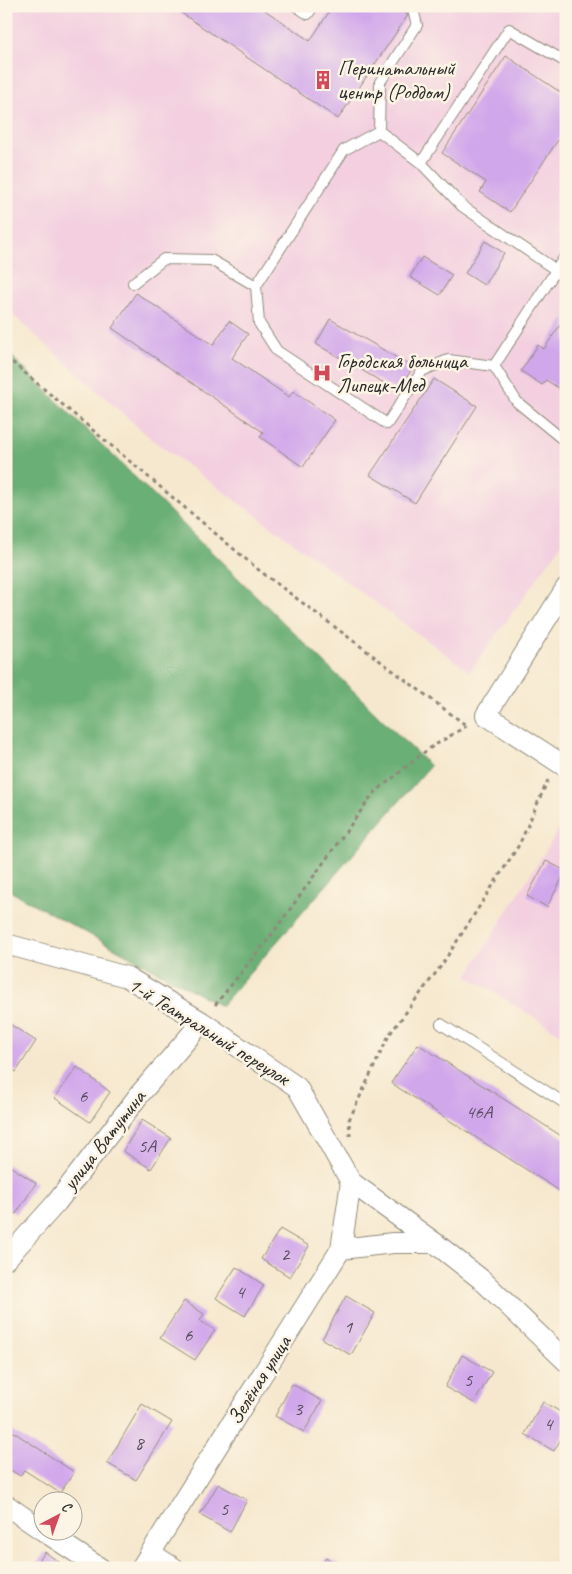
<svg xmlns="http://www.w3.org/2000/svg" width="572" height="1574" font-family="Caveat,sans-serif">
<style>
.built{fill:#f3cfe0}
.forest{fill:#6aaf74;stroke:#4a6d50}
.building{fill:#d1a7eb}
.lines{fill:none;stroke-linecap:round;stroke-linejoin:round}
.service-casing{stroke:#908a7c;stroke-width:12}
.minor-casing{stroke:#908a7c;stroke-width:22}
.path{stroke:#908a7c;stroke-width:3;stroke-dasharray:4 4;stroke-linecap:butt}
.service{stroke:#fff;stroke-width:10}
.minor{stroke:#fff;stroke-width:20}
.labels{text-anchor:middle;stroke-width:5;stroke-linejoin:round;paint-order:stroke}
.number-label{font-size:19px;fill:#544a5b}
.poi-label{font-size:21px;fill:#2b2b2b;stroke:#fcf5e5;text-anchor:start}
.street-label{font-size:21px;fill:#2b2b2b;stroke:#fcf5e5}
</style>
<rect width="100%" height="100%" fill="#fcf5e5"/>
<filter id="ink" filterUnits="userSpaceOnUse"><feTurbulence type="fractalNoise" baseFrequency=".02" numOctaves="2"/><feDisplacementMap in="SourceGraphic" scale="10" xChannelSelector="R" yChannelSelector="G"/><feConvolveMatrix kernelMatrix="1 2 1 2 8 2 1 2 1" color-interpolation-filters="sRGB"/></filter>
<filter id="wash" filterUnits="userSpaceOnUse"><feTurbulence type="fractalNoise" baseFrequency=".0096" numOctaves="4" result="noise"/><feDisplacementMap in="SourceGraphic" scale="20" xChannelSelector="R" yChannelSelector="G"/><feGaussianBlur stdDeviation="1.12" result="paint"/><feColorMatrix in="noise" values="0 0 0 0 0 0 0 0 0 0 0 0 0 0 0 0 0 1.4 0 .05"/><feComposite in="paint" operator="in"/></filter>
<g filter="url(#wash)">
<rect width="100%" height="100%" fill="#f6e8ce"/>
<path class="built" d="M 6,6 L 566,6 L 566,538 L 470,672 L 149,437 L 6,309 Z
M 566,818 L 566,1037 L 467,976 Z"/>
<path class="forest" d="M 6,351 L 430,766 L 221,1006 L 6,889 Z"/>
<g id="blocks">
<path class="building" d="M 171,6 L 259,6 L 310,41 L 333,6 L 395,6 L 408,15 L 338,119 Z
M 506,56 L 566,96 L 566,128 L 510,212 L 480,192 L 486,182 L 442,153 Z
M 485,241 L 504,253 L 484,285 L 465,273 Z
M 422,257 L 452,275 L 440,295 L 410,277 Z
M 136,293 L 213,345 L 229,321 L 248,334 L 232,358 L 289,397 L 293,391 L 335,420 L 303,467 L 260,437 L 263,432 L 112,328 Z
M 566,316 L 566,393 L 546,380 L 542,385 L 521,371 L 538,345 L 544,349 Z
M 330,319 L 413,367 L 398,391 L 316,344 Z
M 434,379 L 477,406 L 415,503 L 370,475 Z
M 546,861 L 566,871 L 547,907 L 527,896 Z
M 8,1023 L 36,1041 L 16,1072 L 6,1065 L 6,1025 Z
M 418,1044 L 566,1139 L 566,1195 L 391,1083 Z
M 77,1067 L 110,1092 L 90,1122 L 55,1098 Z
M 142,1120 L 171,1138 L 151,1169 L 123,1151 Z
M 8,1165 L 36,1183 L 16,1214 L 6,1207 L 6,1167 Z
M 280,1229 L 309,1246 L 290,1277 L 261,1259 Z
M 236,1267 L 264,1285 L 245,1316 L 216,1298 Z
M 346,1296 L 375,1313 L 351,1355 L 322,1339 Z
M 184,1301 L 204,1314 L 200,1321 L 215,1330 L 195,1360 L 160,1338 Z
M 462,1355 L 492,1372 L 474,1403 L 445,1387 Z
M 292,1384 L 322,1401 L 304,1432 L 275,1416 Z
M 543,1402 L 566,1415 L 566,1430 L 554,1451 L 525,1434 Z
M 142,1404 L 172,1422 L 136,1480 L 107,1463 Z
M 12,1431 L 74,1472 L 60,1493 L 24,1470 L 20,1476 L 6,1467 L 6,1439 Z
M 218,1484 L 247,1500 L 230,1532 L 200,1515 Z
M 45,1552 L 67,1568 L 34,1568 Z
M 326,1558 L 344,1568 L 320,1568 Z"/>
</g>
</g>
<g filter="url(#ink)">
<use href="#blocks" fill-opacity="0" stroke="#908a7c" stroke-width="1"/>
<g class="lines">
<g class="service-casing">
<path id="service" d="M 296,6 L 308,14 L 313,6
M 412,6 L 417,25 L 380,82 L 379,131 L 421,163
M 379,131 L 344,150 L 256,286 L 259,323 L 277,351 L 387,424 L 422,371 L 448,360 L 494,366
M 566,255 L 494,366 L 517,402 L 566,442
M 556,270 L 462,206 L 421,163 L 509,29 L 566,62
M 133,283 L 164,259 L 211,260 L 256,286
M 441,1024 L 566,1104"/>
</g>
<g class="minor-casing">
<path id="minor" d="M 566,588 L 486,715 L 566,767
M 6,944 L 127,977 L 202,1022 L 297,1087 L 351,1182 L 435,1243 L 482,1280 L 566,1361
M 341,1249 L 393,1243 L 435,1243
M 6,1259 L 57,1202 L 139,1095 L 202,1022
M 6,1505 L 42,1530
M 45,1532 L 100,1568
M 150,1553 L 174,1568
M 141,1568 L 341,1249 L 351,1182"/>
</g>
<path class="path" d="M 6,357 L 260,571 L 467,726
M 215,1005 L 270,937 L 373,794 L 427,750 L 468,725
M 350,1136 L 349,1120 L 389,1035 L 441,966 L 519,845 L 548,780"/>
<use href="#service" class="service"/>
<use href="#minor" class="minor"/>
</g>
</g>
<defs>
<g id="building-bare" transform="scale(1.5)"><path d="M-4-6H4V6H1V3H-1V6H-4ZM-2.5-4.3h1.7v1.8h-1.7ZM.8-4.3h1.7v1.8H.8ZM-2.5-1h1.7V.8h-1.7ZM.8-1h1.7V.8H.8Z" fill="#d1495b" stroke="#fcf5e5" stroke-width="2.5" paint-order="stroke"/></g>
<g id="hospital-bare" transform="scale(1.5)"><path d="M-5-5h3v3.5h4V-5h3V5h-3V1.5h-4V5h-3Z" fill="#d1495b" stroke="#fcf5e5" stroke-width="2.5" paint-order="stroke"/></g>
</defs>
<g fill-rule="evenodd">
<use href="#building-bare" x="323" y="80"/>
<use href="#hospital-bare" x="322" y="373"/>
</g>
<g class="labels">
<g class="number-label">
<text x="83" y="1102">6</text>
<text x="479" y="1118">46А</text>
<text x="147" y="1152">5А</text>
<text x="285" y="1260">2</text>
<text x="240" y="1298">4</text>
<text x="348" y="1333">1</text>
<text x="188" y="1341">6</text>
<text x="468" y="1386">5</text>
<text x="298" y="1415">3</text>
<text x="548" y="1430">4</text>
<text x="139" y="1449">8</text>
<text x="224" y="1515">5</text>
</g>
<g class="poi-label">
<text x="338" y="75">Перинатальный<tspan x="338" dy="24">центр (Роддом)</tspan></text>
<text x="337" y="368">Городская больница<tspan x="337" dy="24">Липецк-Мед</tspan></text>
</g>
<g class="street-label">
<text transform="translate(209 1031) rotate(32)" y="7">1-й Театральный переулок</text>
<text transform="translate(104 1140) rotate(-52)" y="7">улица Ватутина</text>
<text transform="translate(259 1380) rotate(-58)" y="7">Зелёная улица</text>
</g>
</g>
<rect width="572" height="1574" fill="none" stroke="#fcf5e5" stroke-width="25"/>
<g transform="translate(58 1516) rotate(41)"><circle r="24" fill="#fcf5e5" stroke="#a8a49b"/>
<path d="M0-4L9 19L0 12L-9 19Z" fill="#d1495b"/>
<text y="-8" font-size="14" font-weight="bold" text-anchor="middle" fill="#2b2b2b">С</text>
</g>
</svg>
